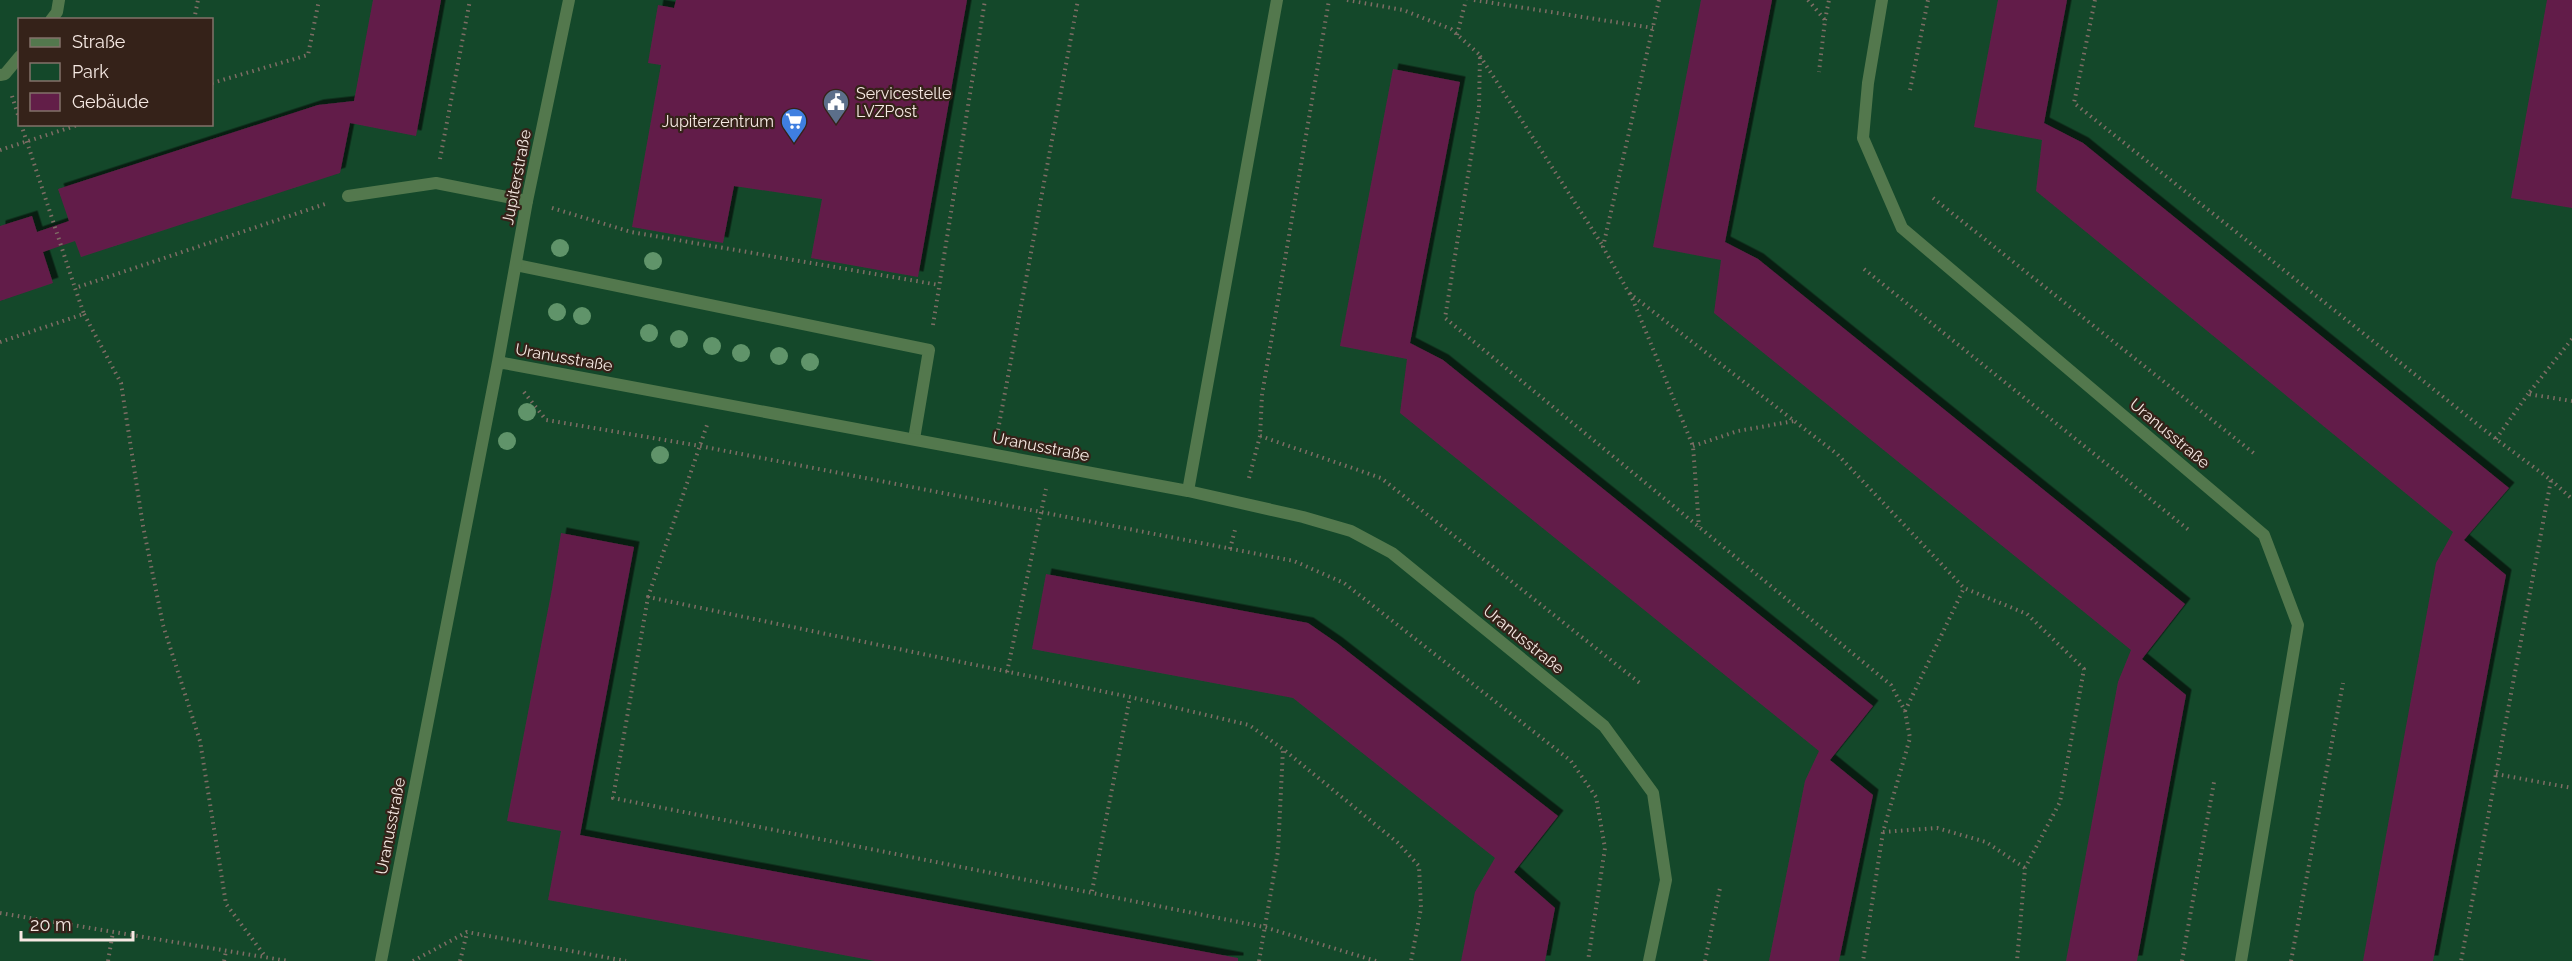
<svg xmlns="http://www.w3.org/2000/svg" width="2572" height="961" font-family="Raleway,sans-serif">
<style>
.green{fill:#14482a;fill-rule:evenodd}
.building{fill:#621e48;filter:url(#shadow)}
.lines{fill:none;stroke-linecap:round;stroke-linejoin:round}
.path{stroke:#7e6d65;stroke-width:4;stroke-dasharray:1.5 4.5;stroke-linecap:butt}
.service{stroke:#53784d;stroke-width:12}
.minor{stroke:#53784d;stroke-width:12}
.tree{fill:#60946a}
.labels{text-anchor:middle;stroke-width:4.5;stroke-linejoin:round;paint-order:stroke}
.poi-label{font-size:16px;fill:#f6e9e3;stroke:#352219;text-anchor:start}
.street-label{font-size:16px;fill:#f6e9e3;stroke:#352219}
</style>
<defs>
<filter id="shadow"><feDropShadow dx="5.5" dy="-5.5" stdDeviation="0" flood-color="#0009"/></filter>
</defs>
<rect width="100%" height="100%" fill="#352219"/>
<path class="green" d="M 0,0 L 2572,0 L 2572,961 L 0,961 ZM 20,20 L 212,20 L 212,124 L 20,124 Z"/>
<path class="building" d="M 373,0 L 441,0 L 416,136 L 350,123 L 340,173 L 81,257 L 75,241 L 43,252 L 53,283 L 0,301 L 0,226 L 32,216 L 37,232 L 69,221 L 58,189 L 318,105 L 354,101 Z
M 676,0 L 967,0 L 918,277 L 811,258 L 822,199 L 734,186 L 723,243 L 632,227 L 661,65 L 648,63 L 658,5 L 674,8 Z
M 1701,0 L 1772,0 L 1725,242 L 1758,259 L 2185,604 L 2142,659 L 2186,695 L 2137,961 L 2066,961 L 2118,682 L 2131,650 L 1714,313 L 1721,260 L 1653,247 Z
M 1998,0 L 2067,0 L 2044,123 L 2083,143 L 2509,488 L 2464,540 L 2506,575 L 2433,961 L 2363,961 L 2436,563 L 2453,532 L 2036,191 L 2042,140 L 1974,127 Z
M 2547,0 L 2572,0 L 2572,208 L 2511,198 Z
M 1393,69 L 1460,82 L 1410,343 L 1443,360 L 1873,706 L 1830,760 L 1873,795 L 1839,961 L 1769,961 L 1805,781 L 1819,751 L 1400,413 L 1407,359 L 1340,346 Z
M 561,533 L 634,547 L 580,835 L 1238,958 L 1238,961 L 875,961 L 548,900 L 561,831 L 507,821 L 552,589 Z
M 1046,574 L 1308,623 L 1337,643 L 1558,816 L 1514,872 L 1555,908 L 1545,961 L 1461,961 L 1475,892 L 1495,858 L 1293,698 L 1032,649 Z"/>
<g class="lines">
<path class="path" d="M 1347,0 L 1403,10 L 1451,29 L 1480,55 L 1479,107 L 1445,318 L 1891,685 L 1905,711 L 1910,738 L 1883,832 L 1863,961
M 1474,0 L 1653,28
M 1659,0 L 1603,247 L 1629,293 L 1837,454 L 1964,588 L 2027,614 L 2084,669 L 2060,802 L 2025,868 L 2017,961
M 1808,0 L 1825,20 L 1819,72
M 2095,0 L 2074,103 L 2496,439 L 2551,480 L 2461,961
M 194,20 L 198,0
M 1825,20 L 1829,0
M 1457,35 L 1466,0
M 1480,56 L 1603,246
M 212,83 L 308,55 L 319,0
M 1910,90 L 1928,0
M 12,96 L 20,121
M 21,124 L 75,288
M 0,150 L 81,124
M 440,159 L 470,0
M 1933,198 L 2256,455
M 552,208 L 631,232 L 939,285
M 1864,269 L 2190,531
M 1630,293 L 1693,446 L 1699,527
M 84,314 L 121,383 L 143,526 L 163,625 L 200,741 L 226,904 L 265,956
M 933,325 L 985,0
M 2572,339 L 2528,394 L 2572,401
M 0,342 L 84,314 L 75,288 L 325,204
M 524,392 L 546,420 L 700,446 L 1294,561 L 1344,583 L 1571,761 L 1596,797 L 1605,848 L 1588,961
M 998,430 L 1078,0
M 1260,436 L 1381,478 L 1641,684
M 2496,439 L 2528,394
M 1693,446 L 1738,431 L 1794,421
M 1249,478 L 1260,436 L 1262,395 L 1329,0
M 2551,480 L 2572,499
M 1230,549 L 1236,526
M 648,597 L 707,425
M 1007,672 L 1046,489
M 1905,711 L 1964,588
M 2496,774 L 2572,788
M 1883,832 L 1937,828 L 1986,842 L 2025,868
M 1092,891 L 1130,697
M 0,913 L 288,961
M 108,961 L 113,932
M 224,961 L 226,951
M 413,961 L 467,932 L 626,961
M 460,961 L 467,933
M 1259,961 L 1278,851 L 1283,749
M 1376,961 L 1264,927 L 613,798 L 648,597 L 1130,697 L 1249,725 L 1283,749 L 1398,843 L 1419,866 L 1421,908 L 1411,961
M 1705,961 L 1720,888
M 2182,961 L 2214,782
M 2291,961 L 2343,683"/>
<path class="service" d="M 348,196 L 436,183 L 527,201
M 516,265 L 929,350 L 914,439"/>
<path class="minor" d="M 1882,0 L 1868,83 L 1863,138 L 1902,228 L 2264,535 L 2298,625 L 2241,961
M 51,20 L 57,12 L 59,0
M 0,75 L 5,74 L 20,56
M 498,362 L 1188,491 L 1303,517 L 1351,531 L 1392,553 L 1604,726 L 1653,793 L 1666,880 L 1649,961
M 1188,491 L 1277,0
M 381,961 L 498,362 L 527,201 L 569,0"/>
</g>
<g class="tree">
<circle cx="560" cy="248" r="9"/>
<circle cx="653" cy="261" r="9"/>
<circle cx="557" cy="312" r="9"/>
<circle cx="582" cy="316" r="9"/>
<circle cx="649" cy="333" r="9"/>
<circle cx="679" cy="339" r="9"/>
<circle cx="712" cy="346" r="9"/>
<circle cx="741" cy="353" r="9"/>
<circle cx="779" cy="356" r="9"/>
<circle cx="810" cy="362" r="9"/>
<circle cx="527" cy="412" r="9"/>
<circle cx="507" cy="441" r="9"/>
<circle cx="660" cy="455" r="9"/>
</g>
<defs>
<g id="civic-pin" transform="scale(1.35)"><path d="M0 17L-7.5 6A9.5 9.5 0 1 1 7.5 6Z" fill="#5c6f8a" stroke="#352219"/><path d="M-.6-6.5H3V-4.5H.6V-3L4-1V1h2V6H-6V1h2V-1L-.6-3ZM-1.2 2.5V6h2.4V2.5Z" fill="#fff"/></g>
<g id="supermarket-pin" transform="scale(1.35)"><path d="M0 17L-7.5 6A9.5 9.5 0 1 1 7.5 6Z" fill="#3f7fe0" stroke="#352219"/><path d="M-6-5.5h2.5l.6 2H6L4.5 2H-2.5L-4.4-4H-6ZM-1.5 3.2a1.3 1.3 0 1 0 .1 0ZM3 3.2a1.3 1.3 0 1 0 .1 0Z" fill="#fff"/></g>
</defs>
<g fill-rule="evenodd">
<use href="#civic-pin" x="836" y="102"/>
<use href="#supermarket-pin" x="794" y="121"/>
</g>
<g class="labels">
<g class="poi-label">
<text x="856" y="99">Servicestelle<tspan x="856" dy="18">LVZPost</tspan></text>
<text x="774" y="127" text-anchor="end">Jupiterzentrum</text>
</g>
<g class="street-label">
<text transform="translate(516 177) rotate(-79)" y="6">Jupiterstraße</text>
<text transform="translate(564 357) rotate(10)" y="6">Uranusstraße</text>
<text transform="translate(2170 433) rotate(40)" y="6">Uranusstraße</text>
<text transform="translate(1041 446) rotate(11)" y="6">Uranusstraße</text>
<text transform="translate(1524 639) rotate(39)" y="6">Uranusstraße</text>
<text transform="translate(390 826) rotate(-79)" y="6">Uranusstraße</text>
</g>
</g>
<rect x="18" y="18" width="195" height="108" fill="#352219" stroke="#82726a" stroke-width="1.5"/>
<rect x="30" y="38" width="30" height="9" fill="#53784d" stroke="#82726a" stroke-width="1.5"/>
<text x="72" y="48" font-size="18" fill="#f6e9e3">Straße</text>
<rect x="30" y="63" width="30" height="18" fill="#14482a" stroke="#82726a" stroke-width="1.5"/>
<text x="72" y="78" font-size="18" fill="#f6e9e3">Park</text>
<rect x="30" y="93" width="30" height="18" fill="#621e48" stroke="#82726a" stroke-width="1.5"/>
<text x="72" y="108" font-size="18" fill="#f6e9e3">Gebäude</text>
<path d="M21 931v9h112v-9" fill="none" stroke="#f6e9e3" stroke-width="3"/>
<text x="30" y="931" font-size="18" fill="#f6e9e3" stroke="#352219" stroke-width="4.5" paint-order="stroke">20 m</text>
</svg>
